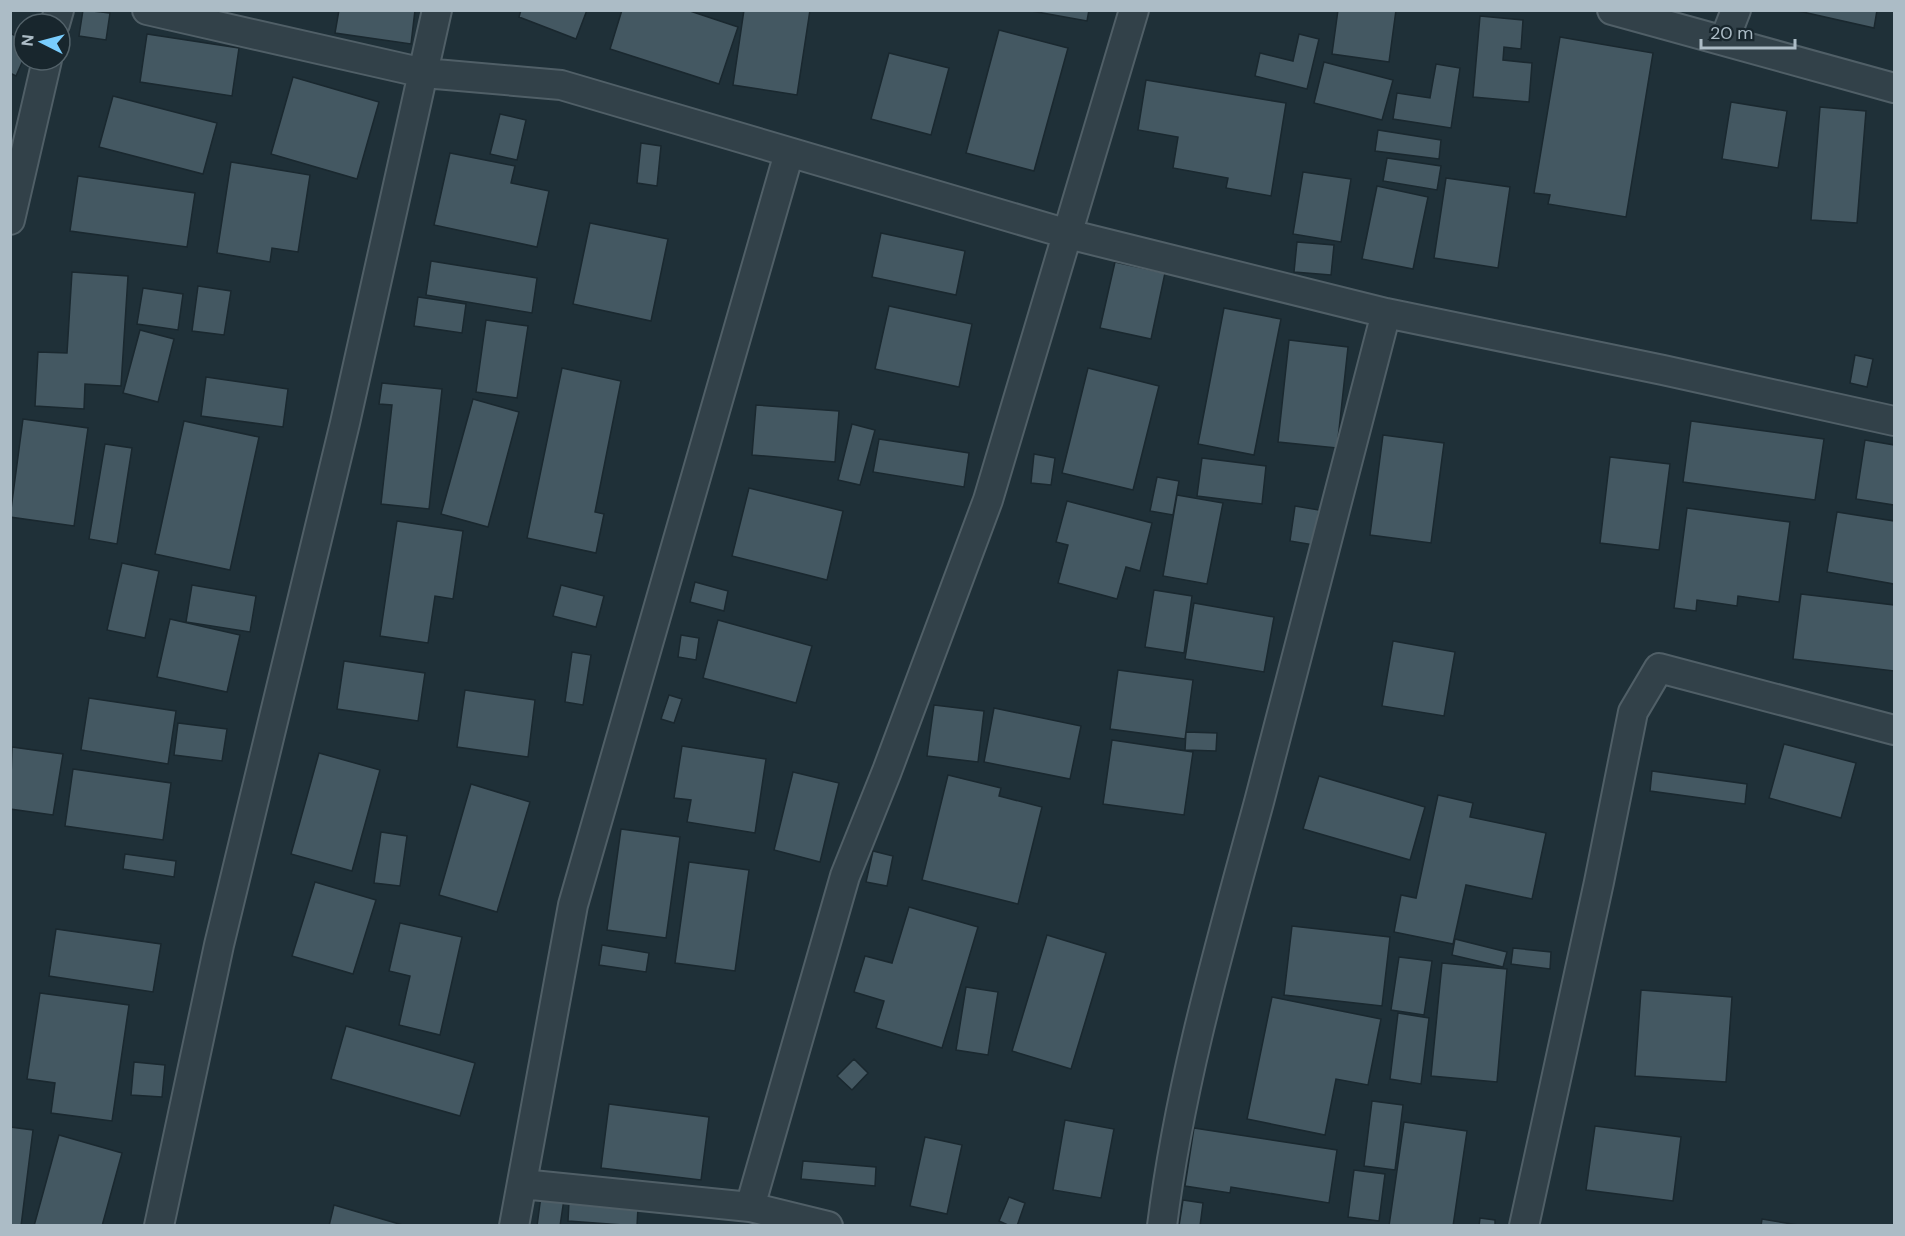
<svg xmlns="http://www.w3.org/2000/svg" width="1905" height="1236" font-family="'DM Sans',sans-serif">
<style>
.building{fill:#445862;stroke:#1a282f;stroke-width:1.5}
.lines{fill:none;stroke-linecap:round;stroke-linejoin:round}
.street-casing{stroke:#505f67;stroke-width:32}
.street{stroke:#324149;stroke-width:28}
</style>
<rect width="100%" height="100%" fill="#1f3038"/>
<path class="building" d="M 83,10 L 110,13 L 106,40 L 79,36 Z
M 339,10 L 415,10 L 411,44 L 335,33 Z
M 521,10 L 587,10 L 576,39 L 519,17 Z
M 622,10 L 687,10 L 738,27 L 719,84 L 610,49 Z
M 744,10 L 810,10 L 797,95 L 733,85 Z
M 1026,10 L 1089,10 L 1087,21 Z
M 1338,10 L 1396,10 L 1389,62 L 1332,54 Z
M 1794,10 L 1877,10 L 1874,28 Z
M 1480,16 L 1523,20 L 1521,49 L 1504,47 L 1503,60 L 1532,63 L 1529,102 L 1473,97 Z
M 999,30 L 1068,48 L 1034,171 L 966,153 Z
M 10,33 L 24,40 L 24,58 L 16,76 L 10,73 Z
M 147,34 L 239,48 L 232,96 L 140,82 Z
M 1299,34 L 1319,39 L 1307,89 L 1255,76 L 1260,53 L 1293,61 Z
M 1560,37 L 1653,53 L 1626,217 L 1548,204 L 1550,195 L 1534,193 Z
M 889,53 L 949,68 L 931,135 L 871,119 Z
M 1324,62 L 1393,80 L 1382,120 L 1314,103 Z
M 1436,64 L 1460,68 L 1451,128 L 1393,119 L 1397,93 L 1430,98 Z
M 293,77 L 379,102 L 357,179 L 271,154 Z
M 1146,80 L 1286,103 L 1271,196 L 1226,188 L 1228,178 L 1173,168 L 1178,137 L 1138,130 Z
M 113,96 L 217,123 L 203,174 L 99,147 Z
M 1731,102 L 1787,111 L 1778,168 L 1722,159 Z
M 1820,107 L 1866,111 L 1857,223 L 1811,220 Z
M 500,114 L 526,120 L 517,160 L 490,154 Z
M 1378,130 L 1441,140 L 1439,159 L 1375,151 Z
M 641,143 L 661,146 L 657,186 L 637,183 Z
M 450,153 L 515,166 L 511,183 L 549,191 L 537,247 L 434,225 Z
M 1387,158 L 1441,166 L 1437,190 L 1383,181 Z
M 231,162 L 310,175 L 298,252 L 272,248 L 270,262 L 217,253 Z
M 1303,172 L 1351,179 L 1341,242 L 1293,234 Z
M 78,176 L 195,193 L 187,247 L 70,231 Z
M 1446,178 L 1510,187 L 1498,268 L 1434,258 Z
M 1377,186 L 1428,197 L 1413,269 L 1362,259 Z
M 590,223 L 668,239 L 651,321 L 573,304 Z
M 881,233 L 965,251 L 956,295 L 872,277 Z
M 1297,242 L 1334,245 L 1331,275 L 1294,272 Z
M 431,261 L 537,278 L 532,313 L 426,295 Z
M 1115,262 L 1165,273 L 1151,339 L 1100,328 Z
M 72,272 L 128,276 L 121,386 L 85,384 L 84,409 L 35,406 L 38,352 L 67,353 Z
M 198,286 L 231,291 L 224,335 L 192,331 Z
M 143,288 L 183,294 L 178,330 L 137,324 Z
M 418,297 L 466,304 L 462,333 L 414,326 Z
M 889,306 L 972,324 L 959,387 L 875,369 Z
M 1224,308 L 1281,319 L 1254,455 L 1198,444 Z
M 486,320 L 528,326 L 517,398 L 476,392 Z
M 140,330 L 174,339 L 158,402 L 123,393 Z
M 1289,340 L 1348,347 L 1337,448 L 1278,442 Z
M 1855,355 L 1873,359 L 1867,387 L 1850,383 Z
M 562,368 L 621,381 L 595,512 L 604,514 L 596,553 L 527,538 Z
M 1088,368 L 1159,386 L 1133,490 L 1062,473 Z
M 206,377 L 288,389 L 283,427 L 201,416 Z
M 382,383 L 442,389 L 429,509 L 381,504 L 392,405 L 379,404 Z
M 473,399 L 519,412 L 488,527 L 441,514 Z
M 756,405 L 839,411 L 835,462 L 752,455 Z
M 23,419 L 88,428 L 74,526 L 10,517 Z
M 184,421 L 259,437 L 230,570 L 155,554 Z
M 1691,421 L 1824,439 L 1815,500 L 1683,482 Z
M 852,424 L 875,430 L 860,485 L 838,480 Z
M 1383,435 L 1444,443 L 1431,543 L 1370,535 Z
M 879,439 L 969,453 L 964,487 L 873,472 Z
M 1865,440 L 1894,445 L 1894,505 L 1856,499 Z
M 105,444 L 132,448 L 117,544 L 89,539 Z
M 1034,454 L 1055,458 L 1051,485 L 1031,483 Z
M 1610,457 L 1670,464 L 1659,550 L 1600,543 Z
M 1202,458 L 1266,466 L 1262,504 L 1197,496 Z
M 1157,477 L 1179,481 L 1173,515 L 1150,511 Z
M 749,488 L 843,511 L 827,580 L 732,556 Z
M 1177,495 L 1223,503 L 1207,584 L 1163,576 Z
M 1067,501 L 1152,523 L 1140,571 L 1126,567 L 1117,599 L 1058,583 L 1068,545 L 1056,542 Z
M 1295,506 L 1319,510 L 1314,545 L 1290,541 Z
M 1687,508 L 1790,522 L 1779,602 L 1738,596 L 1737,606 L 1697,600 L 1696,611 L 1674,608 Z
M 1837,512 L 1894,521 L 1894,584 L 1827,572 Z
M 397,521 L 463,531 L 453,599 L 435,596 L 428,643 L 380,636 Z
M 122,563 L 159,571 L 145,638 L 107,630 Z
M 695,582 L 728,591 L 724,611 L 690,602 Z
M 192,585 L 256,596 L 250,632 L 186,622 Z
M 561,585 L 604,596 L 596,627 L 553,616 Z
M 1154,590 L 1192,596 L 1184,653 L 1145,647 Z
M 1801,594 L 1894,605 L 1894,671 L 1793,659 Z
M 1194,603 L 1274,617 L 1264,672 L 1185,659 Z
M 170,619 L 240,635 L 227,692 L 157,677 Z
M 718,620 L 812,646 L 796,703 L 703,678 Z
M 681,635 L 699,638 L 696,660 L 678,657 Z
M 1393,641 L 1455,652 L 1444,716 L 1382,706 Z
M 572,652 L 591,655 L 583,705 L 565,702 Z
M 344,661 L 425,673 L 418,721 L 337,709 Z
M 1118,670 L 1193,680 L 1185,739 L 1110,729 Z
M 465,690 L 535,700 L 528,757 L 457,747 Z
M 669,695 L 682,699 L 674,723 L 661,719 Z
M 89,698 L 176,711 L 168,764 L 81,750 Z
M 934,705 L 984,711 L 978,762 L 927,756 Z
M 994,708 L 1081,726 L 1070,779 L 984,762 Z
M 178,723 L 227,729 L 222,761 L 174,755 Z
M 1186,732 L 1217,733 L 1216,751 L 1185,750 Z
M 1112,740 L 1193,752 L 1184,815 L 1103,804 Z
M 1784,744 L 1856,763 L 1841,818 L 1769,798 Z
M 682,746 L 766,759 L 755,833 L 687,822 L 691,800 L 674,798 Z
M 12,747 L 63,754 L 53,815 L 10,809 Z
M 319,753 L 380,770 L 352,871 L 291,854 Z
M 73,769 L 171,783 L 163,840 L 65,826 Z
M 1652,771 L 1747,784 L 1745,804 L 1650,791 Z
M 793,772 L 839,783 L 820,862 L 774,850 Z
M 948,775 L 1001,788 L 999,796 L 1042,807 L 1018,904 L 922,880 Z
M 1319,776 L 1425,807 L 1410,860 L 1303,829 Z
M 471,784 L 530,802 L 497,912 L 439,895 Z
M 1438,795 L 1473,803 L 1470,817 L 1546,833 L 1532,899 L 1466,885 L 1453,944 L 1394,932 L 1401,895 L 1416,898 Z
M 621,829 L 680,837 L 666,938 L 607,930 Z
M 381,832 L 407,836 L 400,886 L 374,883 Z
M 873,851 L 893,856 L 887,886 L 866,882 Z
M 125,854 L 176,861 L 174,877 L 123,869 Z
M 689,862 L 749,870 L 735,971 L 675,963 Z
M 315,882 L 376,900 L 353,974 L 292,956 Z
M 909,907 L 978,927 L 942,1048 L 876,1028 L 884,1001 L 854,992 L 865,956 L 892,963 Z
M 400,923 L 462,937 L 440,1035 L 399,1025 L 410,976 L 389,971 Z
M 1292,926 L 1390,937 L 1382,1006 L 1284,995 Z
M 56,929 L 161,944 L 153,992 L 49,976 Z
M 1047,935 L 1106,953 L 1071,1069 L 1012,1051 Z
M 1455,939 L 1507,952 L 1503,967 L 1452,955 Z
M 602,945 L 649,953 L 646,972 L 599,965 Z
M 1513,948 L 1551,952 L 1550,969 L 1511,964 Z
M 1399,957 L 1432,961 L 1424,1015 L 1391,1010 Z
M 1442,963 L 1507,969 L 1497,1082 L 1431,1076 Z
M 966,987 L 998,992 L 988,1055 L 956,1050 Z
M 1641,990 L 1732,997 L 1726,1082 L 1635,1076 Z
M 40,993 L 129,1005 L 112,1121 L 51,1113 L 55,1083 L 27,1079 Z
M 1272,997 L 1381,1019 L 1368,1085 L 1336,1079 L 1325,1135 L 1247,1119 Z
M 1398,1013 L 1429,1018 L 1421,1084 L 1390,1079 Z
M 346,1026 L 475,1063 L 460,1116 L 331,1079 Z
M 854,1059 L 868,1073 L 852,1090 L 837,1076 Z
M 134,1062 L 165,1065 L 162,1097 L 131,1095 Z
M 1372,1101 L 1403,1105 L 1395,1170 L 1364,1166 Z
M 609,1104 L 709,1117 L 701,1180 L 601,1168 Z
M 1065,1120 L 1114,1129 L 1101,1198 L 1053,1190 Z
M 1404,1122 L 1467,1131 L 1453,1226 L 1389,1226 Z
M 1595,1126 L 1681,1137 L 1673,1201 L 1586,1190 Z
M 10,1127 L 33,1130 L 21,1226 L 10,1226 Z
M 1194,1128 L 1337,1150 L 1329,1203 L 1231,1187 L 1230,1193 L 1185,1186 Z
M 59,1135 L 122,1153 L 102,1226 L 34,1226 Z
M 925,1137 L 962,1145 L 947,1214 L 910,1206 Z
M 803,1161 L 876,1167 L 875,1186 L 801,1179 Z
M 1354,1170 L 1385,1174 L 1379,1221 L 1348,1217 Z
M 541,1196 L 564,1199 L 560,1226 L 537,1226 Z
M 1009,1197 L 1025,1203 L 1017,1226 L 1010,1226 L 999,1221 Z
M 1183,1200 L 1203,1203 L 1200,1226 L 1179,1226 Z
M 569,1201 L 638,1207 L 637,1226 L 568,1221 Z
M 334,1205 L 406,1226 L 329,1226 Z
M 1480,1218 L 1495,1220 L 1495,1226 L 1479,1226 Z
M 1762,1219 L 1804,1226 L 1761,1226 Z"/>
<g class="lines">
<g class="street-casing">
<path id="street" d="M 147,10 L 424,73 L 561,85 L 1068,234 L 1386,313 L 1663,370 L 1894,421
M 1612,10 L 1894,88
M 55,24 L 59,10
M 1724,41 L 1736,10
M 10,220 L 47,60
M 522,1184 L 750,1207 L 828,1226
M 750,1207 L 845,876 L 887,771 L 988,500 L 1134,10
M 159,1226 L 219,945 L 345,423 L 437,10
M 514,1226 L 573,905 L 789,153
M 1162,1226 C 1180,1082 1221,942 1259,802 C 1302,639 1344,476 1386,313
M 1524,1226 L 1599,882 L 1633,712 L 1659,668 L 1894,730"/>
</g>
<use href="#street" class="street"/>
</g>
<rect width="1905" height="1236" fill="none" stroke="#acbcc6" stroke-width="24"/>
<g transform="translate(42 42) rotate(276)"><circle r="28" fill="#18262d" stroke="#53626a" stroke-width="1.5"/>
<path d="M0-4.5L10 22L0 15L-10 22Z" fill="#79cdfe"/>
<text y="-9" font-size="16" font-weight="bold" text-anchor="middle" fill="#acbcc6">N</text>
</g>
<path d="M1701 39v9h94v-9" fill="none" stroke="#acbcc6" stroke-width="3"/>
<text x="1710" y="39" font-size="18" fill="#acbcc6" stroke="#18262d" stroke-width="4.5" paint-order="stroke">20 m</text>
</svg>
